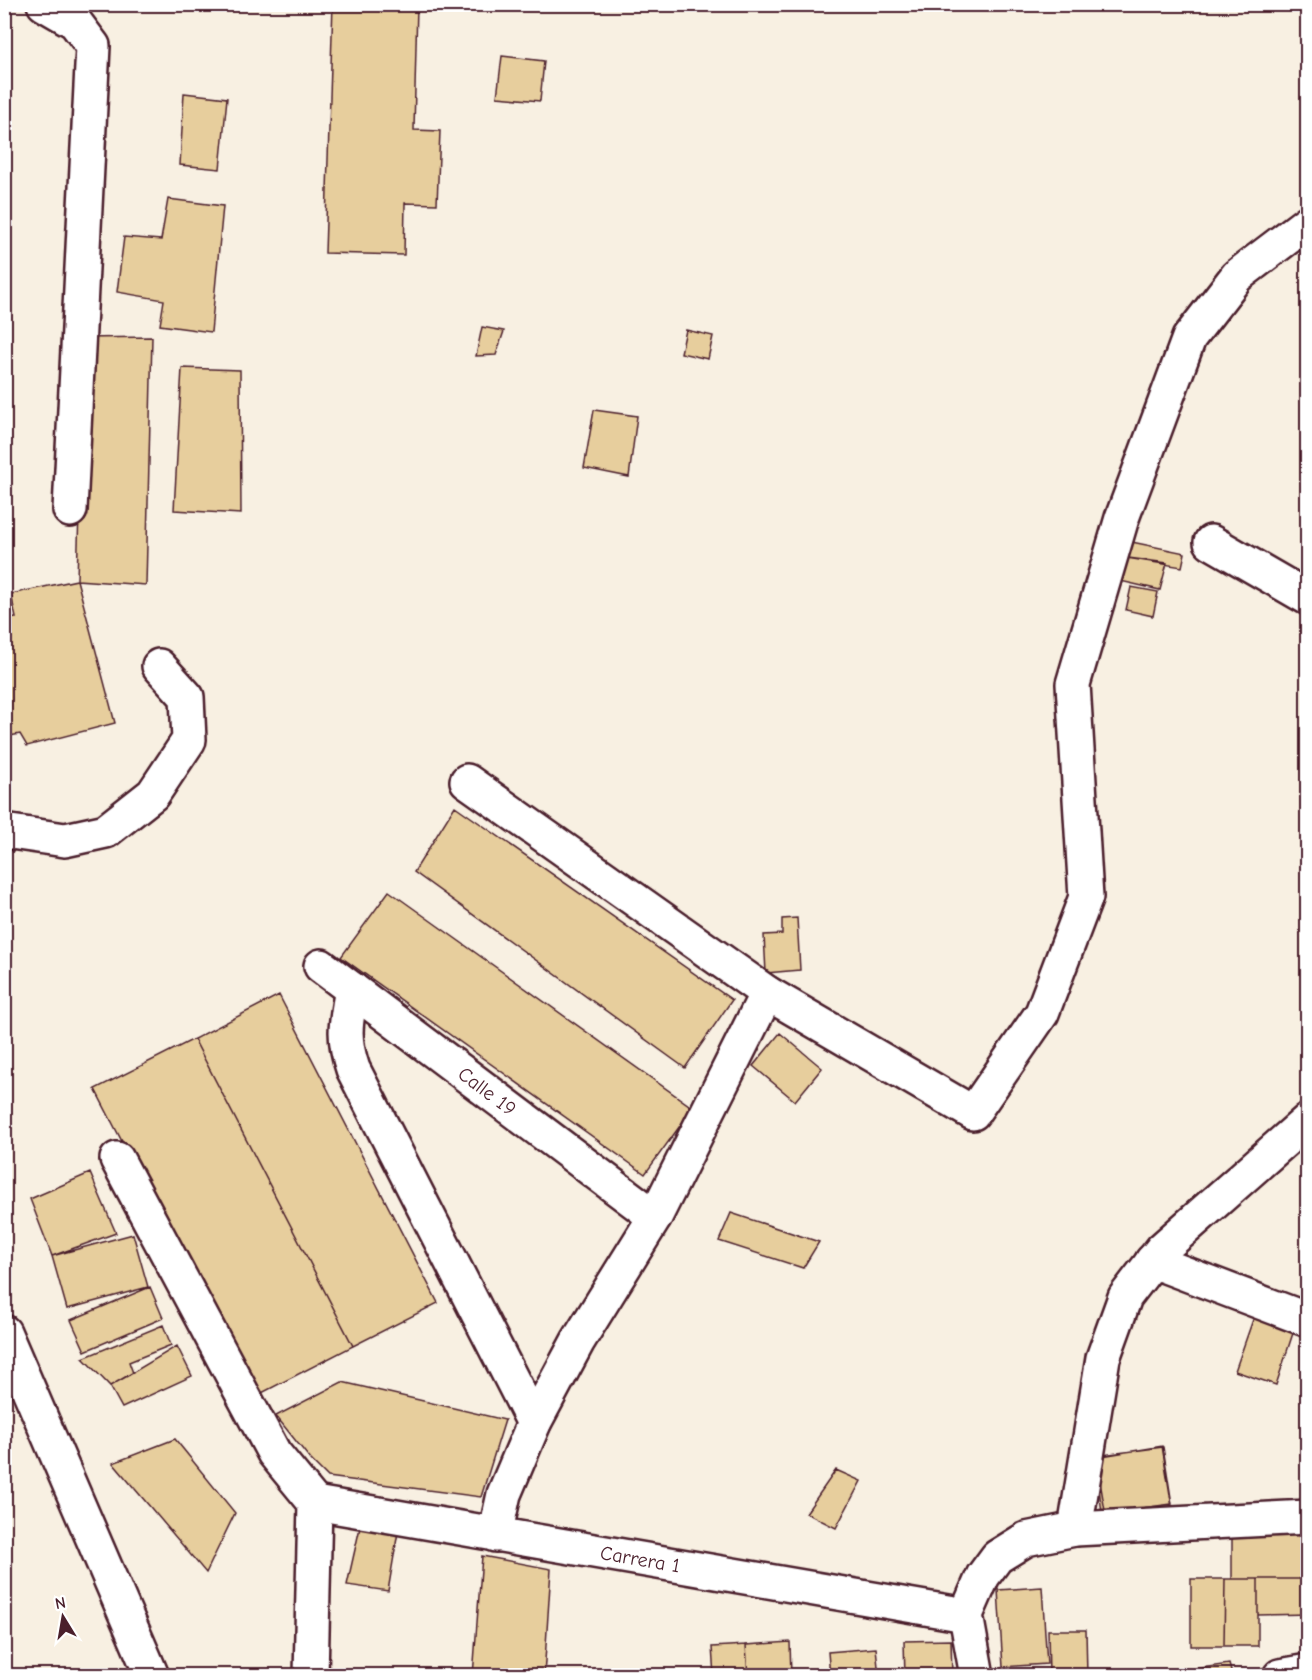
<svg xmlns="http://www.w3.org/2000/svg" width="1312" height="1680" font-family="'Comic Neue',sans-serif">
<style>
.building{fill:#e7ce9d;stroke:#4a1f2b;stroke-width:1.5}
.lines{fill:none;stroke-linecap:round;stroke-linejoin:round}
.minor-casing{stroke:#4a1f2b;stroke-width:38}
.minor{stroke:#fff;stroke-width:33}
.labels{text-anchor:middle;stroke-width:6;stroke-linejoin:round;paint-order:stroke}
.street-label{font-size:20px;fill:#4a1f2b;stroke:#fff}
</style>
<rect width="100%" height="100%" fill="#f8f0e2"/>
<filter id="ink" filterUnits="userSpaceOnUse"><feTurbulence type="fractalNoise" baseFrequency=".0167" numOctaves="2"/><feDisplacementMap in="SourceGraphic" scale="12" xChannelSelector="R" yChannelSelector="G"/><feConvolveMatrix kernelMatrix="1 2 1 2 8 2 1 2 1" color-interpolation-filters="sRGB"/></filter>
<g filter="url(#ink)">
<path class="building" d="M 333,4 L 417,5 L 414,130 L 440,131 L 437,204 L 405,203 L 404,255 L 325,253 Z
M 502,56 L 544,61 L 540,101 L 497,97 Z
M 184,93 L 227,98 L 220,169 L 180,165 Z
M 168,199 L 223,206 L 211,332 L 160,325 L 164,300 L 117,292 L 124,237 L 161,240 Z
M 482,327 L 504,331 L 496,355 L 476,356 Z
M 686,330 L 713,336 L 708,359 L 681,353 Z
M 152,337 L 146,585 L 77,580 L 84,338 Z
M 182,368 L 240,370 L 241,514 L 174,510 Z
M 594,410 L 637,416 L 629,477 L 584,468 Z
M 1127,541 L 1185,553 L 1182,567 L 1120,557 Z
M 1120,557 L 1167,563 L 1160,590 L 1116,580 Z
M 77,580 L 115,723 L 27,746 L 20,734 L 4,737 L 4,619 L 16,618 L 11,594 Z
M 1131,587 L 1158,592 L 1153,616 L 1126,610 Z
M 455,806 L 732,1000 L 685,1068 L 414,872 Z
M 389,891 L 693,1108 L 645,1174 L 341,957 Z
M 797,918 L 800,970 L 766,973 L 764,935 L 782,934 L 782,919 Z
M 279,995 L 438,1303 L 353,1346 L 194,1039 Z
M 780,1033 L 822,1068 L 795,1101 L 753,1066 Z
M 194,1039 L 353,1346 L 254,1397 L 95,1089 Z
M 90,1173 L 116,1233 L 52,1256 L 30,1199 Z
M 731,1213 L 819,1242 L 803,1268 L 719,1241 Z
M 133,1234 L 148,1287 L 67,1309 L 52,1256 Z
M 150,1287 L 163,1318 L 85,1351 L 71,1320 Z
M 1256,1311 L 1296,1324 L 1276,1385 L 1235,1371 Z
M 163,1325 L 171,1345 L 129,1362 L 133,1373 L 110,1386 L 83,1358 Z
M 177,1346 L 192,1376 L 122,1408 L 110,1386 Z
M 342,1382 L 505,1420 L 481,1497 L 328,1477 L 311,1460 L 276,1416 Z
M 175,1439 L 235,1513 L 206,1573 L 113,1463 Z
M 1162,1446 L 1172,1507 L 1106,1517 L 1096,1457 Z
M 1163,1447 L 1172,1504 L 1102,1513 L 1095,1456 Z
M 836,1470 L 861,1481 L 836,1528 L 806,1513 Z
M 361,1523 L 398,1532 L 388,1591 L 347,1585 Z
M 1232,1530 L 1302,1530 L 1301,1579 L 1232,1579 Z
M 482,1556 L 551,1569 L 544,1676 L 473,1676 Z
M 1191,1579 L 1225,1579 L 1224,1646 L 1191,1646 Z
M 1225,1579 L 1258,1579 L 1258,1646 L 1224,1646 Z
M 1258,1579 L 1308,1579 L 1308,1614 L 1258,1615 Z
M 1042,1587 L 1047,1664 L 1003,1667 L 998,1590 Z
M 1048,1630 L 1086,1630 L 1087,1676 L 1049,1676 Z
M 951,1640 L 952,1676 L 905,1676 L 904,1641 Z
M 790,1642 L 791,1676 L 748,1676 L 746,1645 Z
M 746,1645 L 748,1676 L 714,1676 L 712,1647 Z
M 876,1648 L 879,1676 L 830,1676 L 828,1652 Z
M 1229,1664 L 1232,1675 L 1196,1676 L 1195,1669 Z"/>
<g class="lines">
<g class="minor-casing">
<g id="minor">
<path d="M 44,4 L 75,22 L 93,46 L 70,510"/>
<path d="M 1211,542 L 1308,598"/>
<path d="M 467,781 L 767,993 L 973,1113 L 1042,1013 L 1086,897 L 1073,684 L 1122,518 L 1189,338 L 1237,276 L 1308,222"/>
<path d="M 4,831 L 65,840 L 106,831 L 153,794 L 189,740 L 187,697 L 159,666"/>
<path id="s1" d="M 321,966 L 655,1217"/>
<path d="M 352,989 C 346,1022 342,1037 353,1069 L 534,1423"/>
<path d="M 117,1159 L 274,1453 L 315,1503 L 311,1676"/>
<path d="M 1152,1261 L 1308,1320"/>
<path d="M 4,1332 L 152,1676"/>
<path id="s2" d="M 315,1503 L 966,1615"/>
<path d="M 1075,1529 L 1103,1358 L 1125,1297 L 1162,1249 L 1308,1120"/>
<path d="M 495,1535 L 504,1494 L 534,1423 L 578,1341 L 655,1217 L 767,993"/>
<path d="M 977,1676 L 966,1615 L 983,1576 L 997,1557 L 1026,1539 L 1075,1529 L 1308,1517"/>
<path d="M 1280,1676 L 1308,1671"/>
</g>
</g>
<use href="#minor" class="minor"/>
</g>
</g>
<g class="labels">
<g class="street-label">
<text dy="7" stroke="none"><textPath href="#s1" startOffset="208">Calle 19</textPath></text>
<text dy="7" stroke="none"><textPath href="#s2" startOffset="330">Carrera 1</textPath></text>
</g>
</g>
<rect width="1312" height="1680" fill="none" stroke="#fff" stroke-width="24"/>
<rect x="12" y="12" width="1288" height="1656" fill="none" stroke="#4a1f2b" stroke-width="2" filter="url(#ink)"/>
<g transform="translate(63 1617) rotate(349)" stroke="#ffffff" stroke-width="4.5" paint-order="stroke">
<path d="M0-4.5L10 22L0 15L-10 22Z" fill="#4a1f2b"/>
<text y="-9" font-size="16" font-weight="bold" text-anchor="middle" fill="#4a1f2b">N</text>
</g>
</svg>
